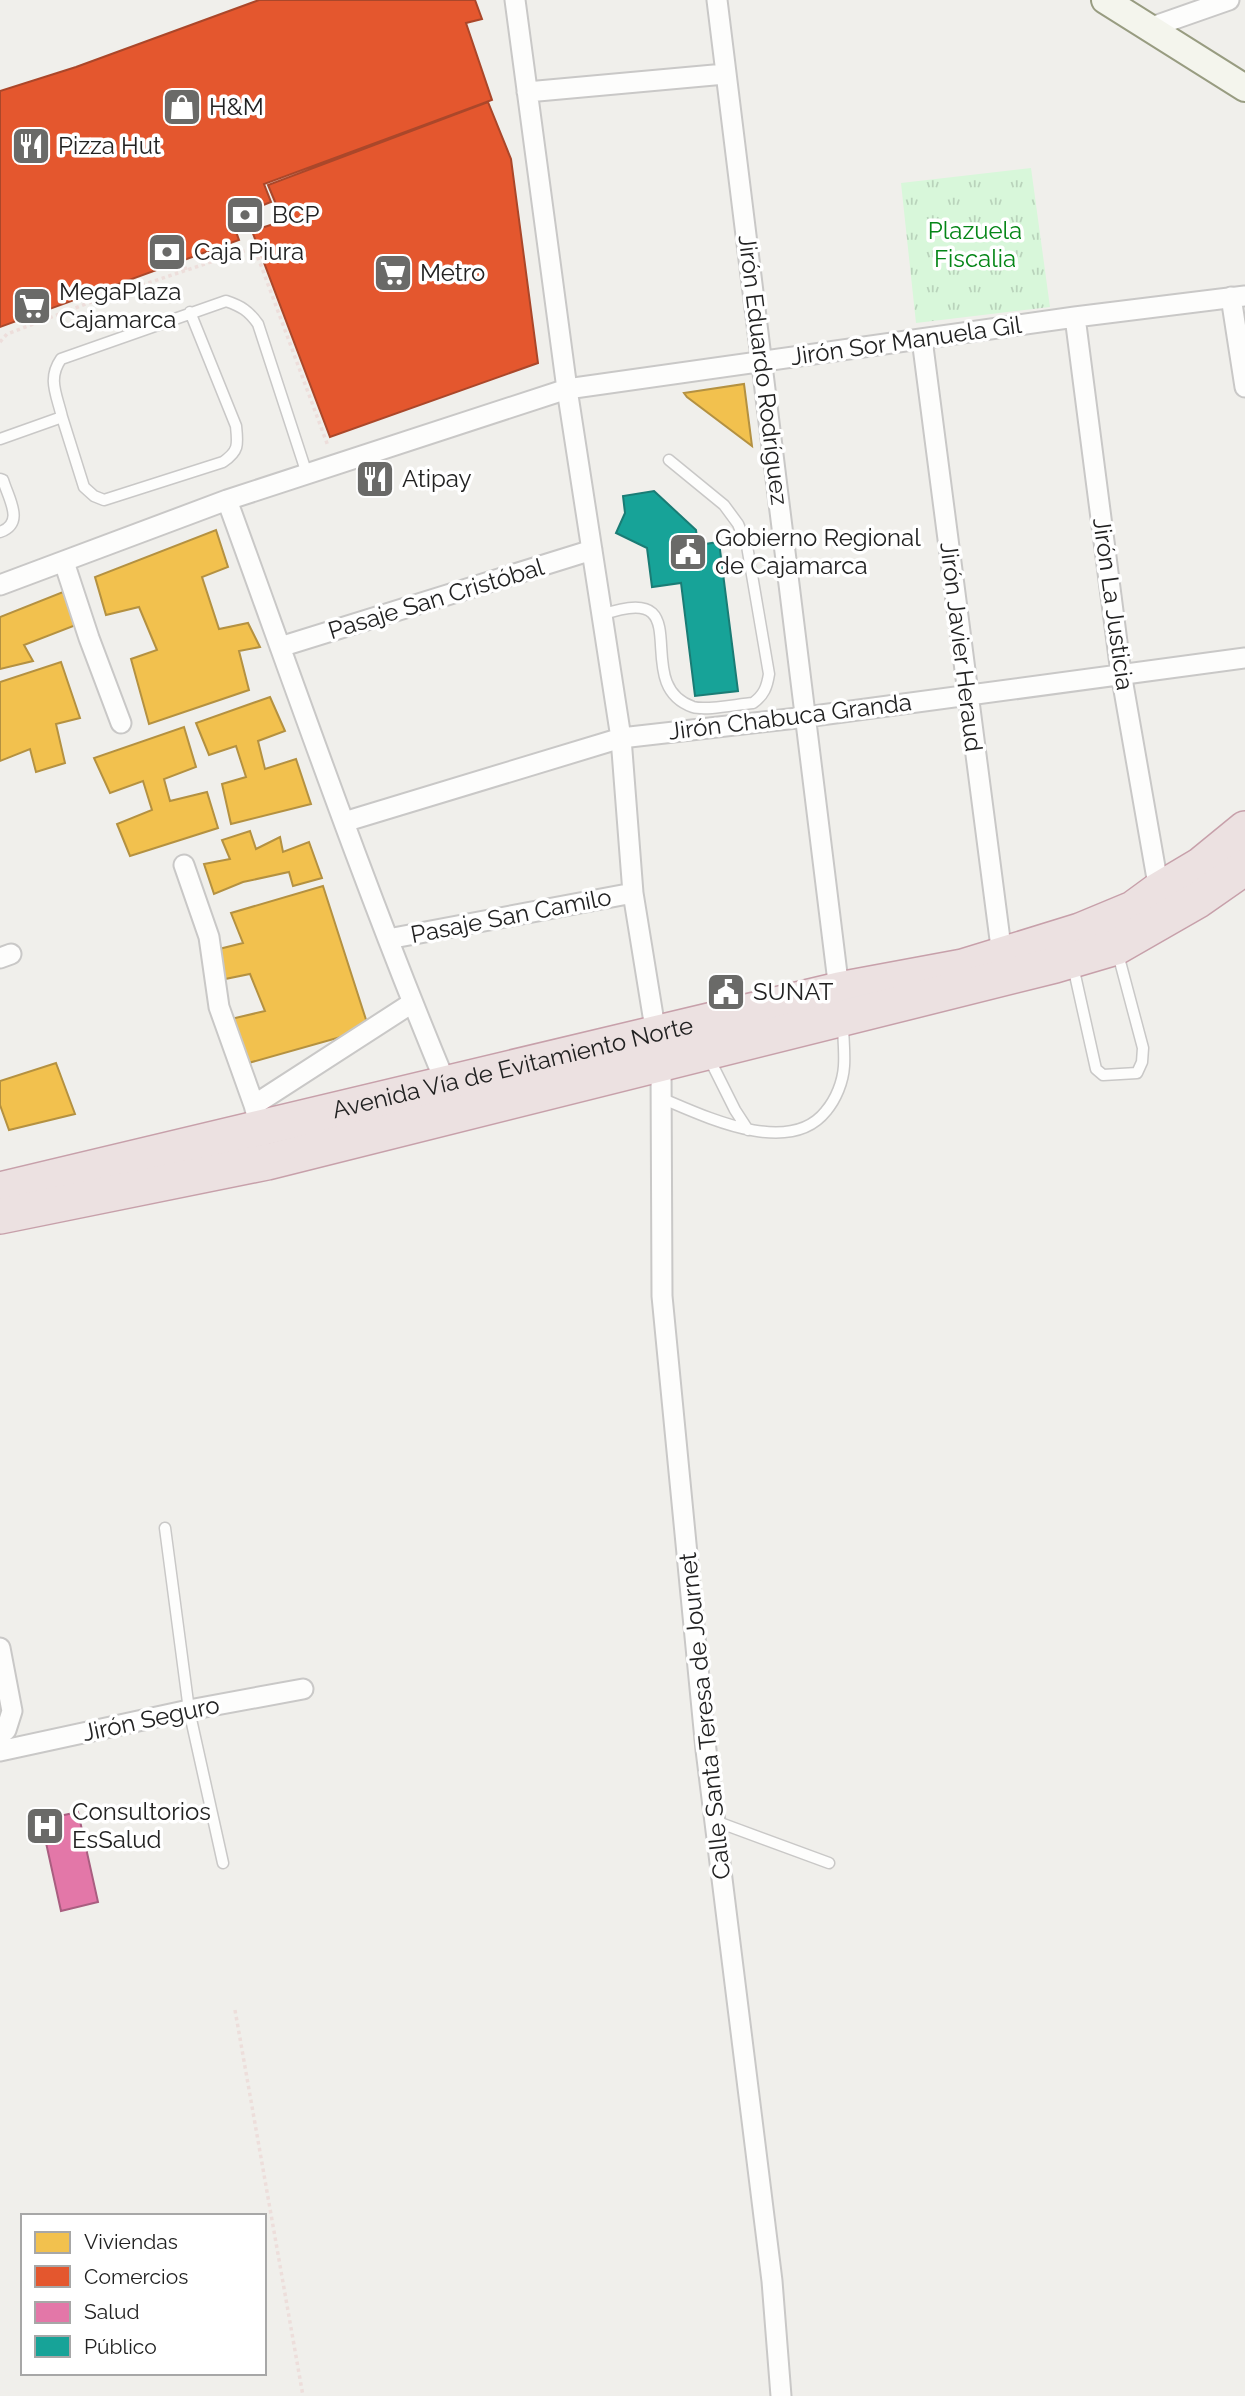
<svg xmlns="http://www.w3.org/2000/svg" width="1245" height="2396" font-family="Raleway,sans-serif">
<style>
.park{fill:url(#park-tufts)}
.homes{fill:#f2c14e;stroke:#b49141;stroke-width:2}
.shops{fill:#e4572e;stroke:#aa472a;stroke-width:2}
.health{fill:#e377a8;stroke:#a95e80;stroke-width:2}
.public{fill:#17a398;stroke:#1a7c75;stroke-width:2}
.lines{fill:none;stroke-linecap:round;stroke-linejoin:round}
.lane-casing{stroke:#c9c8c7;stroke-width:13}
.street-casing{stroke:#c9c8c7;stroke-width:23}
.secondary-casing{stroke:#989c81;stroke-width:30}
.highway-casing{stroke:#c7a0aa;stroke-width:38}
.path{stroke:#eddedb;stroke-width:3.5;stroke-dasharray:3.5 3.5;stroke-linecap:butt}
.lane{stroke:#fdfdfc;stroke-width:10}
.street{stroke:#fdfdfc;stroke-width:19}
.secondary{stroke:#f4f5ed;stroke-width:26}
.highway{stroke:#ece1e1;stroke-width:35}
.labels{text-anchor:middle;stroke-width:7;stroke-linejoin:round;paint-order:stroke}
.poi-label{font-size:24px;fill:#222;stroke:#fff;text-anchor:start}
.park-label{font-size:24px;fill:#058617;stroke:#fff}
.street-label{font-size:24px;fill:#222;stroke:#fff}
</style>
<defs>
<pattern id="park-tufts" width="24" height="20" patternUnits="userSpaceOnUse" patternTransform="scale(1.75)"><rect width="24" height="20" fill="#d8f7da"/><path d="M3 7l-1-3M5 7V3M7 7l1-3M15 17l-1-3M17 17v-4M19 17l1-3" fill="none" stroke="#b9d3bb"/></pattern>
</defs>
<rect width="100%" height="100%" fill="#f0efeb"/>
<path class="park" d="M 1031,168 L 1050,307 L 916,323 L 901,183 Z"/>
<path class="homes" d="M 744,384 L 752,446 L 687,397 L 684,393 Z
M 216,530 L 228,567 L 202,577 L 219,629 L 248,623 L 260,647 L 239,651 L 249,690 L 149,724 L 131,659 L 157,650 L 139,607 L 106,615 L 95,577 Z
M 63,592 L 76,625 L 24,645 L 33,661 L 0,669 L 0,617 Z
M 61,662 L 80,718 L 56,724 L 65,763 L 36,772 L 30,749 L 0,761 L 0,682 Z
M 270,697 L 285,731 L 258,741 L 265,769 L 296,759 L 311,804 L 231,824 L 222,784 L 246,777 L 236,746 L 209,755 L 196,723 Z
M 184,727 L 196,767 L 164,779 L 170,801 L 207,792 L 218,828 L 130,856 L 117,824 L 152,810 L 143,781 L 110,793 L 94,758 Z
M 250,831 L 256,849 L 280,837 L 283,852 L 309,842 L 322,878 L 293,886 L 289,872 L 243,882 L 214,894 L 204,864 L 230,859 L 222,840 Z
M 323,886 L 369,1029 L 245,1064 L 231,1019 L 265,1011 L 250,974 L 225,979 L 215,950 L 243,943 L 231,913 Z
M 56,1063 L 75,1114 L 9,1130 L 0,1105 L 0,1081 Z"/>
<path class="shops" d="M 259,0 L 475,0 L 482,19 L 466,23 L 492,100 L 264,184 L 271,202 L 231,218 L 239,240 L 0,327 L 0,91 L 76,67 Z
M 488,102 L 511,159 L 538,363 L 330,437 L 252,231 L 283,221 L 268,185 Z"/>
<path class="health" d="M 78,1812 L 98,1902 L 61,1911 L 41,1820 Z"/>
<path class="public" d="M 654,491 L 696,530 L 698,545 L 719,542 L 738,691 L 695,696 L 681,583 L 652,587 L 647,548 L 616,533 L 625,513 L 623,496 Z"/>
<g class="lines">
<g class="lane-casing">
<path id="lane" d="M 62,417 L 84,487 L 94,496 L 104,500 L 223,462 C 239,451 238,445 236,426 L 190,312
M 0,439 L 62,417 C 57,395 47,379 61,359 L 226,301 C 241,306 249,311 258,324 L 307,474
M 0,479 L 3,480 C 9,500 25,523 0,532
M 602,615 C 703,579 627,684 693,707 C 706,711 738,704 753,703 C 764,695 767,687 769,674 L 747,546 L 738,524 L 724,505 L 669,460
M 1073,966 L 1096,1069 L 1103,1075 L 1137,1073 L 1142,1062 L 1143,1048 L 1118,954
M 708,1056 L 735,1110 L 748,1130
M 661,1098 C 704,1116 789,1158 826,1111 C 836,1099 843,1082 844,1066 C 845,1052 843,1037 843,1023
M 165,1528 L 189,1710 L 223,1863
M 715,1821 L 829,1863"/>
</g>
<g class="street-casing">
<path id="street" d="M 515,0 L 567,389 L 621,738 L 633,893 L 661,1065 L 662,1296 L 706,1750 L 772,2281 L 781,2396
M 717,0 L 839,990
M 1149,28 L 1229,0
M 527,92 L 725,74
M 1231,297 L 1245,387
M 1075,317 L 1121,673 L 1159,890
M 922,339 L 1002,955
M 227,500 C 298,695 366,892 446,1084
M 64,562 L 89,638 L 121,723
M 0,585 L 227,500 L 567,389 L 1075,317 L 1245,296
M 280,647 L 592,550
M 344,822 L 621,738 L 806,717 L 1245,658
M 184,865 L 209,937 L 219,1007 L 254,1105 L 262,1136
M 388,939 L 633,893
M 0,958 L 11,954
M 254,1105 L 412,1003
M 0,1648 L 12,1711 L 6,1730 L 0,1735
M 0,1751 L 189,1710 L 303,1689"/>
</g>
<g class="secondary-casing">
<path id="secondary" d="M 1105,0 L 1245,88"/>
</g>
<g class="highway-casing">
<g id="highway">
<path id="s1" d="M 0,1190 L 839,990 L 963,967 L 1080,931 L 1133,909 L 1159,890 L 1201,865 L 1245,829"/>
<path d="M 0,1216 L 267,1162 L 1055,965 L 1116,947 L 1198,900 L 1245,867"/>
</g>
</g>
<path class="path" d="M 183,260 L 186,270
M 88,294 L 100,331
M 0,342 L 7,334 L 91,302 L 250,249 L 256,252 L 328,446
M 235,2010 L 303,2396"/>
<use href="#lane" class="lane"/>
<use href="#street" class="street"/>
<use href="#secondary" class="secondary"/>
<use href="#highway" class="highway"/>
</g>
<defs>
<g id="shop-square" transform="scale(2.0125)"><rect x="-9" y="-9" width="18" height="18" rx="4" fill="#6a6a68" stroke="#fff"/><path d="M-5-2.5h2.3a2.7 3.5 0 0 1 5.4 0H5L5.5 6h-11ZM-1.5-2.5h3a1.5 2.3 0 0 0-3 0Z" fill="#fff"/></g>
<g id="restaurant-square" transform="scale(2.0125)"><rect x="-9" y="-9" width="18" height="18" rx="4" fill="#6a6a68" stroke="#fff"/><path d="M-5-6h1v4h1v-4h1v4h1v-4h1v5L-1.5 .5V6h-2V.5L-5-1ZM5-6V6H3V1.5H1.5Q1.5-4 5-6Z" fill="#fff"/></g>
<g id="bank-square" transform="scale(2.0125)"><rect x="-9" y="-9" width="18" height="18" rx="4" fill="#6a6a68" stroke="#fff"/><path d="M-6-4H6V4H-6ZM0-2.3a2.3 2.3 0 1 0 0 4.6a2.3 2.3 0 1 0 0-4.6Z" fill="#fff"/></g>
<g id="supermarket-square" transform="scale(2.0125)"><rect x="-9" y="-9" width="18" height="18" rx="4" fill="#6a6a68" stroke="#fff"/><path d="M-6-5.5h2.5l.6 2H6L4.5 2H-2.5L-4.4-4H-6ZM-1.5 3.2a1.3 1.3 0 1 0 .1 0ZM3 3.2a1.3 1.3 0 1 0 .1 0Z" fill="#fff"/></g>
<g id="civic-square" transform="scale(2.0125)"><rect x="-9" y="-9" width="18" height="18" rx="4" fill="#6a6a68" stroke="#fff"/><path d="M-.6-6.5H3V-4.5H.6V-3L4-1V1h2V6H-6V1h2V-1L-.6-3ZM-1.2 2.5V6h2.4V2.5Z" fill="#fff"/></g>
<g id="hospital-square" transform="scale(2.0125)"><rect x="-9" y="-9" width="18" height="18" rx="4" fill="#6a6a68" stroke="#fff"/><path d="M-5-5h3v3.5h4V-5h3V5h-3V1.5h-4V5h-3Z" fill="#fff"/></g>
</defs>
<g fill-rule="evenodd">
<use href="#shop-square" x="182" y="107"/>
<use href="#restaurant-square" x="31" y="146"/>
<use href="#bank-square" x="245" y="215"/>
<use href="#bank-square" x="167" y="252"/>
<use href="#supermarket-square" x="393" y="273"/>
<use href="#supermarket-square" x="32" y="306"/>
<use href="#restaurant-square" x="375" y="479"/>
<use href="#civic-square" x="688" y="552"/>
<use href="#civic-square" x="726" y="992"/>
<use href="#hospital-square" x="45" y="1826"/>
</g>
<g class="labels">
<g class="poi-label">
<text x="209" y="115">H&amp;M</text>
<text x="58" y="154">Pizza Hut</text>
<text x="272" y="223">BCP</text>
<text x="194" y="260">Caja Piura</text>
<text x="420" y="281">Metro</text>
<text x="59" y="300">MegaPlaza<tspan x="59" dy="28">Cajamarca</tspan></text>
<text x="402" y="487">Atipay</text>
<text x="715" y="546">Gobierno Regional<tspan x="715" dy="28">de Cajamarca</tspan></text>
<text x="753" y="1000">SUNAT</text>
<text x="72" y="1820">Consultorios<tspan x="72" dy="28">EsSalud</tspan></text>
</g>
<g class="park-label">
<text x="975" y="239">Plazuela<tspan x="975" dy="28">Fiscalia</tspan></text>
</g>
<g class="street-label">
<text transform="translate(906 341) rotate(-8)" y="8">Jirón Sor Manuela Gil</text>
<text transform="translate(763 370) rotate(83)" y="8">Jirón Eduardo Rodríguez</text>
<text transform="translate(436 599) rotate(-17)" y="8">Pasaje San Cristóbal</text>
<text transform="translate(1113 604) rotate(82)" y="8">Jirón La Justicia</text>
<text transform="translate(961 647) rotate(83)" y="8">Jirón Javier Heraud</text>
<text transform="translate(790 717) rotate(-7)" y="8">Jirón Chabuca Granda</text>
<text transform="translate(511 916) rotate(-11)" y="8">Pasaje San Camilo</text>
<text dy="8" stroke="none"><textPath href="#s1" startOffset="527">Avenida Vía de Evitamiento Norte</textPath></text>
<text transform="translate(705 1716) rotate(-96)" y="8">Calle Santa Teresa de Journet</text>
<text transform="translate(151 1719) rotate(-12)" y="8">Jirón Seguro</text>
</g>
</g>
<rect x="21" y="2214" width="245" height="161" fill="#ffffff" stroke="#a7a7a7" stroke-width="2"/>
<rect x="35" y="2232" width="35" height="21" fill="#f2c14e" stroke="#a7a7a7" stroke-width="2"/>
<text x="84" y="2249" font-size="21" fill="#222222">Viviendas</text>
<rect x="35" y="2266" width="35" height="21" fill="#e4572e" stroke="#a7a7a7" stroke-width="2"/>
<text x="84" y="2284" font-size="21" fill="#222222">Comercios</text>
<rect x="35" y="2302" width="35" height="21" fill="#e377a8" stroke="#a7a7a7" stroke-width="2"/>
<text x="84" y="2319" font-size="21" fill="#222222">Salud</text>
<rect x="35" y="2336" width="35" height="21" fill="#17a398" stroke="#a7a7a7" stroke-width="2"/>
<text x="84" y="2354" font-size="21" fill="#222222">Público</text>
</svg>
